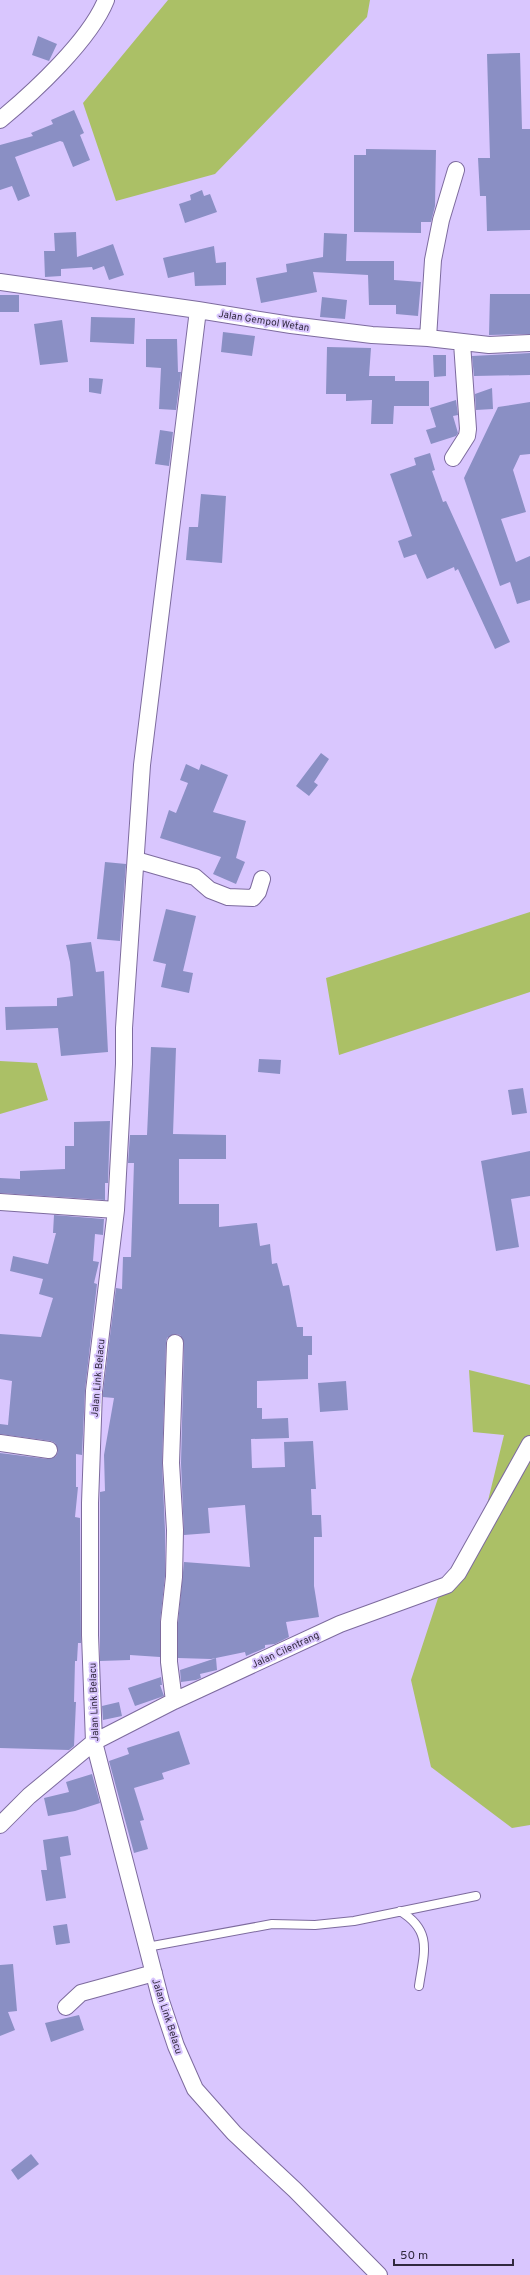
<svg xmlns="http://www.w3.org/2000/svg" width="530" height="2275" font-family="Overpass,sans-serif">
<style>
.green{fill:#abc066}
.building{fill:#8a8fc4}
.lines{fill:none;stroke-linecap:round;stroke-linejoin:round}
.service-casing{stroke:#7d6b9e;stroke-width:10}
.minor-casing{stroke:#7d6b9e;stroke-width:18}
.service{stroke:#fff;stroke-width:8}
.minor{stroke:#fff;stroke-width:16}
.labels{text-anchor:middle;stroke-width:4;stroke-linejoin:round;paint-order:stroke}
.street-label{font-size:10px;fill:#31293f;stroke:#d9c6fe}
</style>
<rect width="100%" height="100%" fill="#d9c6fe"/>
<path class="green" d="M 168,0 L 370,0 L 367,17 L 215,174 L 116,201 L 83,103 Z
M 530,912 L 530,992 L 339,1055 L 326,978 Z
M 0,1061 L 37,1063 L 48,1100 L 0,1114 Z
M 469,1370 L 530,1385 L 530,1825 L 512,1828 L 431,1767 L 411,1680 L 442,1586 L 486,1509 L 504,1435 L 473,1432 Z"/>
<path class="building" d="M 38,36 L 57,44 L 49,61 L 32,55 Z
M 520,53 L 522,129 L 530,129 L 530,230 L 487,231 L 486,196 L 480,196 L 478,158 L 490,158 L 487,54 Z
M 74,110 L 84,133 L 80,135 L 90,160 L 73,167 L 63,142 L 60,141 L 15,157 L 30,196 L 18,201 L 12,186 L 0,190 L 0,145 L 33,136 L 31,133 L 53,124 L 51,120 Z
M 366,149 L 436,150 L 435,206 L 431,222 L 421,222 L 421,233 L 354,232 L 354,155 L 366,155 Z
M 202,190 L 204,196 L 210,194 L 217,212 L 185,223 L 179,204 L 191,200 L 190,195 Z
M 76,232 L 77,257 L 113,244 L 124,275 L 109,280 L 104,266 L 93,270 L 92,267 L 61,269 L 61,276 L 45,277 L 44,251 L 55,251 L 54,233 Z
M 324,233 L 347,234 L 346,261 L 394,261 L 394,280 L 421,282 L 418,316 L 396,314 L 396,305 L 369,305 L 368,275 L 313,272 L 317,292 L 261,303 L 256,278 L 287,272 L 286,264 L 323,257 Z
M 214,246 L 216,263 L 226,262 L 226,285 L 195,286 L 194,272 L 168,278 L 163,258 Z
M 490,294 L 530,294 L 530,334 L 489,335 Z
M 0,295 L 19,295 L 19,312 L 0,312 Z
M 322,297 L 347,300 L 345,319 L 320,317 Z
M 91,317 L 135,318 L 134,344 L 90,342 Z
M 62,320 L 68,362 L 40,365 L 34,324 Z
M 223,332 L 255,336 L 252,356 L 221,352 Z
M 146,339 L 177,339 L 178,372 L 181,372 L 176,410 L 159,409 L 161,368 L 146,367 Z
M 327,347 L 371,348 L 369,376 L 395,376 L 395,381 L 429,381 L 429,406 L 394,406 L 393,424 L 371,424 L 372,400 L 346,401 L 346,394 L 326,394 Z
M 530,353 L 530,375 L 474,376 L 472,356 Z
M 433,355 L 446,355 L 446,376 L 434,377 Z
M 89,378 L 103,379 L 101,394 L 89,392 Z
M 492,388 L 493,409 L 476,410 L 475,394 Z
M 456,400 L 458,415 L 453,416 L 458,433 L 456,436 L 431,444 L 426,430 L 436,427 L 430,408 Z
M 530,402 L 530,454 L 520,455 L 513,470 L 526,512 L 501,519 L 516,562 L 530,556 L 530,600 L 517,604 L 510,582 L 500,586 L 464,478 L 498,407 Z
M 160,430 L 173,432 L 169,466 L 155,464 Z
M 430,453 L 435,470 L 432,471 L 443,502 L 446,501 L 510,642 L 495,649 L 458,569 L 455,571 L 454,567 L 427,579 L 416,554 L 404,558 L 398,541 L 412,536 L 390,474 L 416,465 L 414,458 Z
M 201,494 L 226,496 L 222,563 L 186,560 L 189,527 L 198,527 Z
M 321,753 L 329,759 L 314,782 L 318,785 L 309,796 L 296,786 Z
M 186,764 L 199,770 L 201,764 L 228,775 L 213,812 L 246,821 L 236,858 L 245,862 L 236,884 L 213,874 L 221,857 L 160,838 L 169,810 L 176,813 L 188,783 L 180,780 Z
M 105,862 L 126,864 L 120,941 L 97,939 Z
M 166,909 L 196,916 L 183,971 L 193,973 L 189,993 L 161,987 L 166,964 L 153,961 Z
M 91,942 L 96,972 L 104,971 L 108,1052 L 61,1056 L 58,1028 L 6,1030 L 5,1007 L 57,1006 L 57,998 L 73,996 L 70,962 L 66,945 Z
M 151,1047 L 176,1048 L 173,1134 L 226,1135 L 226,1159 L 179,1159 L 179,1204 L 219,1204 L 219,1227 L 257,1223 L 260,1246 L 270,1244 L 272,1264 L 277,1263 L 283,1286 L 289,1285 L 297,1327 L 303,1327 L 303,1336 L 312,1336 L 312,1355 L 308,1355 L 308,1379 L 257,1381 L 257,1408 L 262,1408 L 262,1419 L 288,1418 L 289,1438 L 251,1439 L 252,1468 L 285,1467 L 284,1442 L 313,1441 L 316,1489 L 311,1489 L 312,1515 L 321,1515 L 322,1537 L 314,1537 L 314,1586 L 319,1617 L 286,1622 L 289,1637 L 275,1644 L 265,1645 L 265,1648 L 246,1656 L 245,1652 L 211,1659 L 178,1658 L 178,1623 L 184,1562 L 250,1567 L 245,1505 L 208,1508 L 210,1533 L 184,1535 L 181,1463 L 184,1343 L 180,1335 L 175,1334 L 167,1338 L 166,1343 L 162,1463 L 165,1530 L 165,1576 L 160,1622 L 160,1657 L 130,1655 L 130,1660 L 100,1661 L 100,1492 L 105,1491 L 104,1455 L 114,1398 L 103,1397 L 103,1392 L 116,1288 L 122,1289 L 123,1257 L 131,1257 L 134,1163 L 128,1163 L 130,1135 L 147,1135 Z
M 259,1059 L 281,1060 L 280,1074 L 258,1072 Z
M 523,1088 L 527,1113 L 512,1115 L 508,1090 Z
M 110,1121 L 108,1183 L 105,1183 L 105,1200 L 0,1193 L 0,1178 L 20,1179 L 20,1171 L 65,1169 L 65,1146 L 74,1146 L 74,1122 Z
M 530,1151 L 530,1196 L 511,1199 L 519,1247 L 496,1251 L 481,1161 Z
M 54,1215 L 104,1219 L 103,1235 L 95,1234 L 93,1261 L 99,1262 L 94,1283 L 97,1284 L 85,1390 L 82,1455 L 76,1454 L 76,1487 L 78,1487 L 75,1517 L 80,1518 L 81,1643 L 78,1643 L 77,1661 L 75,1661 L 74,1702 L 76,1702 L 74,1746 L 69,1750 L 0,1748 L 0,1453 L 48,1459 L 56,1456 L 58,1451 L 55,1443 L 51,1441 L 0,1434 L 0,1424 L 8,1425 L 12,1381 L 0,1379 L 0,1334 L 41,1337 L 53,1298 L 39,1294 L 43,1279 L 10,1271 L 13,1256 L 48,1264 L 56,1233 L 53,1233 Z
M 346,1381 L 348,1410 L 320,1412 L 318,1383 Z
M 216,1658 L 217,1670 L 200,1674 L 201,1678 L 196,1680 L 181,1682 L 180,1670 Z
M 161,1677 L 162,1685 L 160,1685 L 164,1696 L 135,1706 L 128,1688 Z
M 119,1702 L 122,1716 L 103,1720 L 102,1706 Z
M 179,1731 L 190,1764 L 162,1773 L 164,1779 L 134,1788 L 144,1820 L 140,1821 L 148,1849 L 134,1853 L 109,1761 L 129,1754 L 127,1748 Z
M 92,1774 L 100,1803 L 75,1811 L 48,1816 L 44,1798 L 69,1792 L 66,1782 Z
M 68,1836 L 71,1855 L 60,1857 L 66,1898 L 46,1901 L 41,1870 L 47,1870 L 43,1840 Z
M 67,1924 L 70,1943 L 56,1945 L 53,1926 Z
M 13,1964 L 17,2011 L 8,2012 L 15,2030 L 0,2036 L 0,1965 Z
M 79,2015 L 84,2030 L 51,2042 L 45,2023 Z
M 31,2154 L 39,2164 L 18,2180 L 11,2170 Z"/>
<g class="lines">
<g class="service-casing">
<path id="service" d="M 400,1911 C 433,1931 424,1952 419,1986
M 147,1947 L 272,1924 L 315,1925 L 354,1921 L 476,1896"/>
</g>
<g class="minor-casing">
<path id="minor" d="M 0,120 C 34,92 90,40 106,0
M 0,282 L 198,310 L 291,325 L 372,335 L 428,338 L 489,345 L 530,343
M 198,310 L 142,765 L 124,1028 L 124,1064 L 116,1210 L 94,1391 L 90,1503 L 90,1635 L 94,1742 L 161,2001 L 176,2046 L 195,2089 L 234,2133 L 295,2190 L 379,2275
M 428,338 L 433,260 L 441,220 L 456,170
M 453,458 L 467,436 L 468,429 L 462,343
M 136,860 L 195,877 L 210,890 L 228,897 L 253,898 L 258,892 L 262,879
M 0,1202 L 116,1210
M 0,1443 L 49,1450
M 174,1701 L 169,1662 L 169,1622 L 174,1577 L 175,1530 L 171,1463 L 175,1343
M 0,1825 L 29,1796 L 94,1742 L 174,1701 L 340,1624 L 447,1585 L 458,1573 L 530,1444
M 66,2007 L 81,1993 L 154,1973"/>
</g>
<use href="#service" class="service"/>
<use href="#minor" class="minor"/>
</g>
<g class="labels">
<g class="street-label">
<text transform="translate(264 320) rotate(9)" y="4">Jalan Gempol Wetan</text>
<text transform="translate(97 1378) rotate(-85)" y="4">Jalan Link Belacu</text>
<text transform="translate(285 1649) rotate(-25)" y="4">Jalan Cilentrang</text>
<text transform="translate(93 1702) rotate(-92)" y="4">Jalan Link Belacu</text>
<text transform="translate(168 2016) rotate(72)" y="4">Jalan Link Belacu</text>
</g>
</g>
<path d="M394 2259v6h119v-6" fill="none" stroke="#31293f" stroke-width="2"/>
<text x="400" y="2259" font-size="12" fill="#31293f" stroke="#d9c6fe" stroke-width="3" paint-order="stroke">50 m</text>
</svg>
